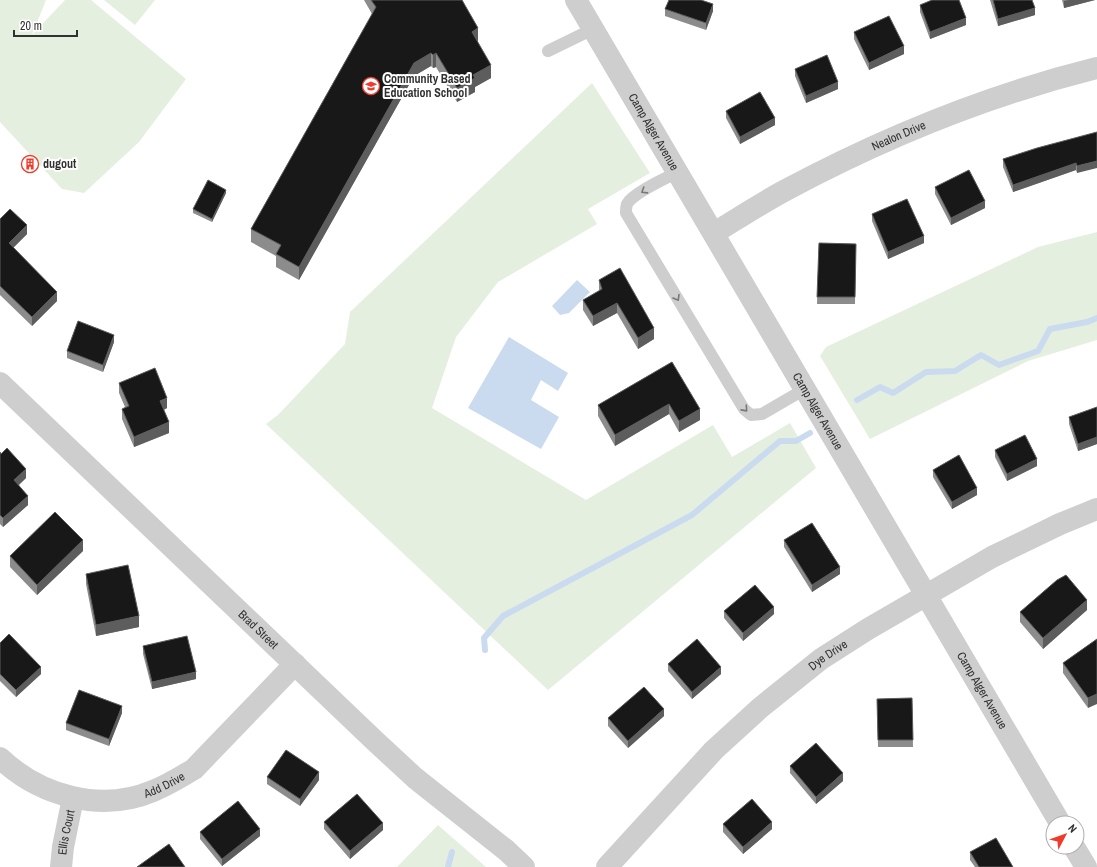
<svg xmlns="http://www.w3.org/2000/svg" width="1097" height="867" font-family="'Archivo Narrow',sans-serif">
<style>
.green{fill:#e5efdf}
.water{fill:#cadbef}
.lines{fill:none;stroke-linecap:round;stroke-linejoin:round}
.stream{stroke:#cadbef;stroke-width:6}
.service{stroke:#cecece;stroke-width:12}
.minor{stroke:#cecece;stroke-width:22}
.wall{fill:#8c8c8c}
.shaded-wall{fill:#5d5d5d}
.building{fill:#181818;stroke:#5d5d5d}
.oneway{stroke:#787878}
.labels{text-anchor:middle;stroke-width:4;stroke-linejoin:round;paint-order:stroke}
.poi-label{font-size:12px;font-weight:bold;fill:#313131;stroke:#fff;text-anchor:start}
.street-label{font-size:12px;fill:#313131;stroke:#fff}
</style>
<rect width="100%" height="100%" fill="#fff"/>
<path class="green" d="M 0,0 L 46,0 L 32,35 L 65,0 L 91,0 L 186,79 L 139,142 L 84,193 L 62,189 L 0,122 Z
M 104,0 L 155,0 L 135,25 Z
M 592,83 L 650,173 L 588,209 L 597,224 L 498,282 L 456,337 L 432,408 L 586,500 L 713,425 L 732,457 L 790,423 L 816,468 L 548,690 L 266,424 L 278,415 L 345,344 L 350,312 Z
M 1097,232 L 1097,340 L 1028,361 L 870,439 L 820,356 L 826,347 L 1038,247 Z
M 438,825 L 486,867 L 397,867 Z"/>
<path class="water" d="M 577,280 L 590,292 L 569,313 L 560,315 L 552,306 Z
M 509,337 L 568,373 L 558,391 L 541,380 L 531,400 L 559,417 L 541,449 L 468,408 Z"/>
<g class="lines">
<path class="stream" d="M 857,400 L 880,387 L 893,393 L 926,372 L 955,371 L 981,355 L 999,365 L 1038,351 L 1050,329 L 1087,322 L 1097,318
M 485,650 L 484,638 L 503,616 L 692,515 L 780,441 L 796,441 L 810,433
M 448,867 L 452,852"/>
<path class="service" d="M 548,51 L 593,29
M 678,172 C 666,178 633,193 627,204 C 626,207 626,210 626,213 L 744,409 L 751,415 L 762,414 L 805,389"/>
<g class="minor">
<path id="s1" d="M 576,0 L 1060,823"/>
<path id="s2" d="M 714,233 C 737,219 760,204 784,191 C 883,138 988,95 1097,68"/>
<path id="s3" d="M 0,383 L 375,741 L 415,778 L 506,850 L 524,867"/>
<path id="s4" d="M 0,758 C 40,796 101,813 153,791 C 168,785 181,777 194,769 L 295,664"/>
<path d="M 1074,847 L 1086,867"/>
<path id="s5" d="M 61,867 L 63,847 L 73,798"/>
<path id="s6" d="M 607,867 L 714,750 L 760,708 L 821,659 L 868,629 L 992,557 L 1060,524 L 1097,509"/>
</g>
</g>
<path class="wall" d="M 364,0 L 462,0 L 491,78 L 475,87 L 475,92 L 457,102 L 436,67 L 433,68 L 431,66 L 414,76 L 299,280 L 276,267 L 276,256 L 251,242 L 251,229 L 372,14 Z
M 990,0 L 1032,0 L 1035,15 L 998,26 Z
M 1062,0 L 1095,0 L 1064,8 Z
M 920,5 L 966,25 L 930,39 L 920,12 Z
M 665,9 L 713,11 L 706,30 L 665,16 Z
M 854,32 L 904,54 L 869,70 L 854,39 Z
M 795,69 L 838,89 L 806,103 L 795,76 Z
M 726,111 L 775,125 L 740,144 L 726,118 Z
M 1097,132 L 1077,173 L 1076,170 L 1013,192 L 1003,167 L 1003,159 Z
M 935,187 L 985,208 L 951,225 L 935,194 Z
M 226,193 L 212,222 L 193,213 L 193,209 Z
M 872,214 L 924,243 L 888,259 L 872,221 Z
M 0,219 L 27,234 L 13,248 L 57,301 L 32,326 L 0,295 Z
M 819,243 L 856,244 L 855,304 L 817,304 Z
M 599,280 L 654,339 L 638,349 L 617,313 L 593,326 L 583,310 L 583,300 L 599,291 Z
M 114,342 L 103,372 L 67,358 L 67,351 Z
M 672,362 L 700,420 L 679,432 L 669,414 L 615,446 L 598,416 L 598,405 Z
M 119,383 L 167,408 L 163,410 L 169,433 L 134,447 L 122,419 L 122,409 L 125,407 L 119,393 Z
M 1097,407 L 1097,444 L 1078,451 L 1069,424 L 1069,417 Z
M 995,450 L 1037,466 L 1007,481 L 995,457 Z
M 0,452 L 26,478 L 19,485 L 28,505 L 3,527 L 0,524 Z
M 933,470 L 977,495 L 952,509 L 933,477 Z
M 784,540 L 840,574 L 812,592 L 784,547 Z
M 83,551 L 37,595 L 10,567 L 10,556 Z
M 86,574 L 139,627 L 96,636 L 86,584 Z
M 1087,610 L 1043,649 L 1020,622 L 1020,612 Z
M 724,611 L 774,614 L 743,641 L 724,618 Z
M 1097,639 L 1088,708 L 1063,673 L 1063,663 Z
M 0,643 L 41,674 L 16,697 L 0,681 Z
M 143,646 L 196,679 L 152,689 L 143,654 Z
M 668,664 L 721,674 L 692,699 L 668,671 Z
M 912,698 L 913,747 L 878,747 L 877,699 Z
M 122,713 L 109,746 L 66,730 L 66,723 Z
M 664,716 L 628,748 L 608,726 L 608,718 Z
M 790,766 L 843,781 L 816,804 L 790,773 Z
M 267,777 L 319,780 L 300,806 L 267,784 Z
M 324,822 L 383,830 L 350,859 L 324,829 Z
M 723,824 L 772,829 L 743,854 L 723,832 Z
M 200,832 L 260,836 L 222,866 L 200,839 Z
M 970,852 L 1013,867 L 975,867 L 970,860 Z"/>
<path class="shaded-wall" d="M 1069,0 L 1095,0 L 1064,8 L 1064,1 Z
M 713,4 L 713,11 L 706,30 L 706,23 Z
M 1035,8 L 1035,15 L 998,26 L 998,19 Z
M 966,18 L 966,25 L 930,39 L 930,32 Z
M 478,28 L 478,42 L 472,32 Z
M 904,46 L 904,54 L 869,70 L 869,63 Z
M 431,53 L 431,66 L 414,76 L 299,280 L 299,267 L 414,63 Z
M 436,53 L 436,67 L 433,68 L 433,55 Z
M 491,65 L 491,78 L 475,87 L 475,92 L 457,102 L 457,88 L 473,75 Z
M 838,82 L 838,89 L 806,103 L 806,96 Z
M 775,118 L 775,125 L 740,144 L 740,137 Z
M 1097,161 L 1097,168 L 1077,173 L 1077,166 Z
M 1076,163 L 1076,170 L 1013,192 L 1013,185 Z
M 226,190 L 226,193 L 212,222 L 212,219 Z
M 985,201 L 985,208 L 951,225 L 951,218 Z
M 27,225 L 27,234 L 9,252 L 9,243 Z
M 924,236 L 924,243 L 888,259 L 888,252 Z
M 57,292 L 57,301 L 32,326 L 32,317 Z
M 617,303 L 617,313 L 593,326 L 593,316 Z
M 654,328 L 654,339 L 638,349 L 638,338 Z
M 114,335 L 114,342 L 103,372 L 103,365 Z
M 167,398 L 167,408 L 160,412 L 160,401 Z
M 669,404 L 669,414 L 615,446 L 615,435 Z
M 700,409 L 700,420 L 679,432 L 679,421 Z
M 169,422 L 169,433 L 134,447 L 134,437 Z
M 1097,437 L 1097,444 L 1078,451 L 1078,444 Z
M 1037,459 L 1037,466 L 1007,481 L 1007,474 Z
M 26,469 L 26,478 L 14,489 L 14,480 Z
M 977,488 L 977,495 L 952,509 L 952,502 Z
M 28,496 L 28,505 L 3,527 L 3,518 Z
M 83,540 L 83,551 L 37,595 L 37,585 Z
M 840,567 L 840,574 L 812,592 L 812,585 Z
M 1087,600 L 1087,610 L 1043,649 L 1043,638 Z
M 774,607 L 774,614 L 743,641 L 743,633 Z
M 139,616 L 139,627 L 96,636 L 96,625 Z
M 41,667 L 41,674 L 16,697 L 16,690 Z
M 721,667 L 721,674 L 692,699 L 692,692 Z
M 196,672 L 196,679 L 152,689 L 152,682 Z
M 1097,694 L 1097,704 L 1088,708 L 1088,698 Z
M 122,706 L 122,713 L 109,746 L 109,739 Z
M 664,709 L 664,716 L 628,748 L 628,741 Z
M 319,772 L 319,780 L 300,806 L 300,799 Z
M 843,773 L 843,781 L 816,804 L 816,797 Z
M 772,822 L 772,829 L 743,854 L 743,847 Z
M 383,823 L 383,830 L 350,859 L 350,851 Z
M 260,829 L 260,836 L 222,866 L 222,859 Z"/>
<path class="building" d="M 371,0 L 462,0 L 478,28 L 472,32 L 491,65 L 473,75 L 475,78 L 457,88 L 436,53 L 433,55 L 431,53 L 414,63 L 299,267 L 276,254 L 281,245 L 251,229 L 376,7 Z
M 669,0 L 701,0 L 713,4 L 706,23 L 665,9 Z
M 932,0 L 959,0 L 966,18 L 930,32 L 920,5 Z
M 993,0 L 1032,0 L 1035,8 L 998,19 Z
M 889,16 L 904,46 L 869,63 L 854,32 Z
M 827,55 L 838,82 L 806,96 L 795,69 Z
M 760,92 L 775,118 L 740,137 L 726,111 Z
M 1097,132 L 1097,161 L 1077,166 L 1076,163 L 1013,185 L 1003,159 L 1037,148 Z
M 969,170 L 985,201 L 951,218 L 935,187 Z
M 208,180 L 226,190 L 212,219 L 193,209 Z
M 907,199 L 924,236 L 888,252 L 872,214 Z
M 10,209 L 27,225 L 9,243 L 57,292 L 32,317 L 0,286 L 0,219 Z
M 819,243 L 856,244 L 855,297 L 817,297 Z
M 620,268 L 654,328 L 638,338 L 617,303 L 593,316 L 583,300 L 602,289 L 599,280 Z
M 78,321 L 114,335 L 103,365 L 67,351 Z
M 672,362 L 700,409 L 679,421 L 669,404 L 615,435 L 598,405 Z
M 155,368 L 167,398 L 160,401 L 169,422 L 134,437 L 122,409 L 129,406 L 119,383 Z
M 1097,407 L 1097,437 L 1078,444 L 1069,417 Z
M 1025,435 L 1037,459 L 1007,474 L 995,450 Z
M 7,448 L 26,469 L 14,480 L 28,496 L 3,518 L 0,515 L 0,452 L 1,454 Z
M 959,455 L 977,488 L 952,502 L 933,470 Z
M 55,512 L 83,540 L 37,585 L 10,556 Z
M 812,523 L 840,567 L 812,585 L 784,540 Z
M 128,565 L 139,616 L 96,625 L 86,574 Z
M 1066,575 L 1087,600 L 1043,638 L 1020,612 L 1057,580 Z
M 755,585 L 774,607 L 743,633 L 724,611 Z
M 9,634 L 41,667 L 16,690 L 0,674 L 0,643 Z
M 187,636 L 196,672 L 152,682 L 143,646 Z
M 697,639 L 721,667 L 692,692 L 668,664 Z
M 1097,639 L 1097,694 L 1088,698 L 1063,663 Z
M 644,687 L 664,709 L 628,741 L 608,718 Z
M 79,690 L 122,706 L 109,739 L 66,723 Z
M 912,698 L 913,740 L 878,740 L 877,699 Z
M 816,743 L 843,773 L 816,797 L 790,766 Z
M 286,750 L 319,772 L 300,799 L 267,777 Z
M 357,794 L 383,823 L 350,851 L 324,822 Z
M 752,799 L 772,822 L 743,847 L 723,824 Z
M 238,801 L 260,829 L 222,859 L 200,832 Z
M 996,838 L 1013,867 L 979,867 L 970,852 Z
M 169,844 L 185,867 L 137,867 Z"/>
<defs><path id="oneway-chevron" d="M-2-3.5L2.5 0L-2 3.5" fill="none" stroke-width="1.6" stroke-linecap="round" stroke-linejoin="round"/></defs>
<g class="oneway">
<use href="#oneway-chevron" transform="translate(644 191) rotate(148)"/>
<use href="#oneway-chevron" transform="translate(677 298) rotate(59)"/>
<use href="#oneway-chevron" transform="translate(745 409) rotate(48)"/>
</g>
<defs>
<g id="school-ring" transform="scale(0.9)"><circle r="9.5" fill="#fff" stroke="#f13a2a" stroke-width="1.5"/><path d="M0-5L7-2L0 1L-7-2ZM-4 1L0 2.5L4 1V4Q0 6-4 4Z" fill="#f13a2a"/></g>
<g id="building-ring" transform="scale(0.9)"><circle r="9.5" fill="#fff" stroke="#f13a2a" stroke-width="1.5"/><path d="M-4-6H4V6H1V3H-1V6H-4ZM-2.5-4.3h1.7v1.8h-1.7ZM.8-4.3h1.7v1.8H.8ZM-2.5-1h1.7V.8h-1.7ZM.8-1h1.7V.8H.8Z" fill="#f13a2a"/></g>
</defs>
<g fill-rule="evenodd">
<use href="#school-ring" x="371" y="86"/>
<use href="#building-ring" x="30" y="164"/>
</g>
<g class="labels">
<g class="poi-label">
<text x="384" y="83">Community Based<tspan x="384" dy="14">Education School</tspan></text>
<text x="43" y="168">dugout</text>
</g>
<g class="street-label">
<text dy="4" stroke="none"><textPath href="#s1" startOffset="153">Camp Alger Avenue</textPath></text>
<text dy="4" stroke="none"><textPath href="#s2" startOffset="209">Nealon Drive</textPath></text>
<text dy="4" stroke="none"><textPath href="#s1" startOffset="477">Camp Alger Avenue</textPath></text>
<text dy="4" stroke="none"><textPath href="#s3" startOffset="357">Brad Street</textPath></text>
<text dy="4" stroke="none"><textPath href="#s6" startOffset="307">Dye Drive</textPath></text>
<text dy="4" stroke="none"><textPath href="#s1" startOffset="801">Camp Alger Avenue</textPath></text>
<text dy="4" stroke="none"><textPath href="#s4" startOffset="178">Add Drive</textPath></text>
<text dy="4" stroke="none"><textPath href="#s5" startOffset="35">Ellis Court</textPath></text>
</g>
</g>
<g transform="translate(1065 835) rotate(49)"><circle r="19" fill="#ffffff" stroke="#adadad"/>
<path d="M0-3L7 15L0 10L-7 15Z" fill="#f13a2a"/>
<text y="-6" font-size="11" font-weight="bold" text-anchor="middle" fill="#313131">N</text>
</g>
<path d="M14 30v6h63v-6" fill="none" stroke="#313131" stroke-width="2"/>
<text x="20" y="30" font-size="12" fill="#313131" stroke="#ffffff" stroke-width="3" paint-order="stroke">20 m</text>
</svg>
